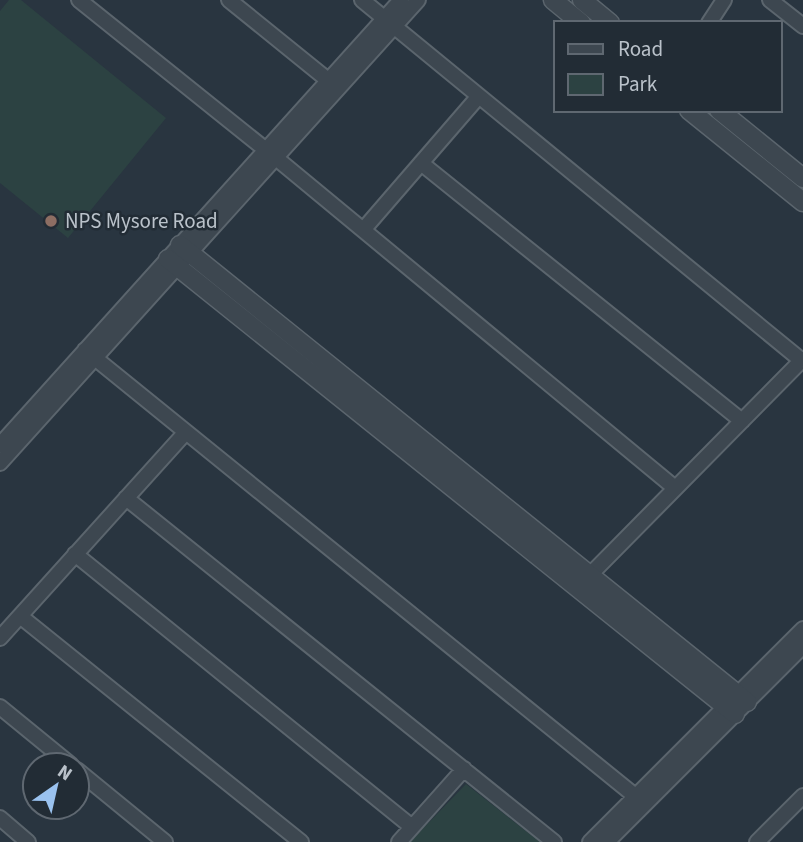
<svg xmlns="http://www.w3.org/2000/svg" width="803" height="842" font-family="'Source Sans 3',sans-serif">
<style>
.green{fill:#2c4242}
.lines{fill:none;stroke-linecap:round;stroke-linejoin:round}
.minor-casing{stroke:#5b656d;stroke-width:18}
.tertiary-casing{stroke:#5b656d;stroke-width:21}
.minor{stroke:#3d4750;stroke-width:14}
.tertiary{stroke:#3d4750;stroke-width:18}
.education-dot{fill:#8d6e63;stroke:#222c35;stroke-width:2.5}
.labels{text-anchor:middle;stroke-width:5;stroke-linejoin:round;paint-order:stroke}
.poi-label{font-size:21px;fill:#bac2ca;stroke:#222c35;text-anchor:start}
</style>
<rect width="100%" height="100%" fill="#293540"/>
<path class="green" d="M 9,0 L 21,0 L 166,118 L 68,238 L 0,183 L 0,11 Z
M 466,784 L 540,842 L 410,842 Z"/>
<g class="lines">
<g class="minor-casing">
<path id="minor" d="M 79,0 L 276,158 L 675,488
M 229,0 L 334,85
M 362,0 L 801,360
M 770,0 L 803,26
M 709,23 L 724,0
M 421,163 L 742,421
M 363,230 L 479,96
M 85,350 L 645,804
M 0,445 L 401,0
M 0,463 L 418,0
M 126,498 L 554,842
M 75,554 L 412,827
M 583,582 L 803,359
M 20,616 L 301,842
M 0,638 L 186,432
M 0,707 L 71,765
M 77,770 L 165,842
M 0,818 L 28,842
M 399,842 L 464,769
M 590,842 L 803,629
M 607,842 L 803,646
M 757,842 L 803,796"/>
</g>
<g class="tertiary-casing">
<path id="tertiary" d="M 553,0 L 581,23
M 582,0 L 610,23
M 689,110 L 803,202
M 719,110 L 803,178
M 180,245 L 747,702
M 168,259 L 735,714"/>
</g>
<use href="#minor" class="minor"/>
<use href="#tertiary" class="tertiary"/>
</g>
<circle class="education-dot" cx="51" cy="221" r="7"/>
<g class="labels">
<g class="poi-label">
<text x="65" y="228">NPS Mysore Road</text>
</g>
</g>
<rect x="554" y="21" width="228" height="91" fill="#222c35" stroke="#5f6871" stroke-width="2"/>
<rect x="568" y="44" width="35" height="10" fill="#3d4750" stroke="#5f6871" stroke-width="2"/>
<text x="618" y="56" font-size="21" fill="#bac2ca">Road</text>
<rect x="568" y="74" width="35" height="21" fill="#2c4242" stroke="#5f6871" stroke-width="2"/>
<text x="618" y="91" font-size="21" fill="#bac2ca">Park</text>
<g transform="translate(56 786) rotate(34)"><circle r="33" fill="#222c35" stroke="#5f6871" stroke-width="2"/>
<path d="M0-5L12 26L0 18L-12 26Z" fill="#9ac2ef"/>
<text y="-10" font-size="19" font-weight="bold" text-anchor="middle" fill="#bac2ca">N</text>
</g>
</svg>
